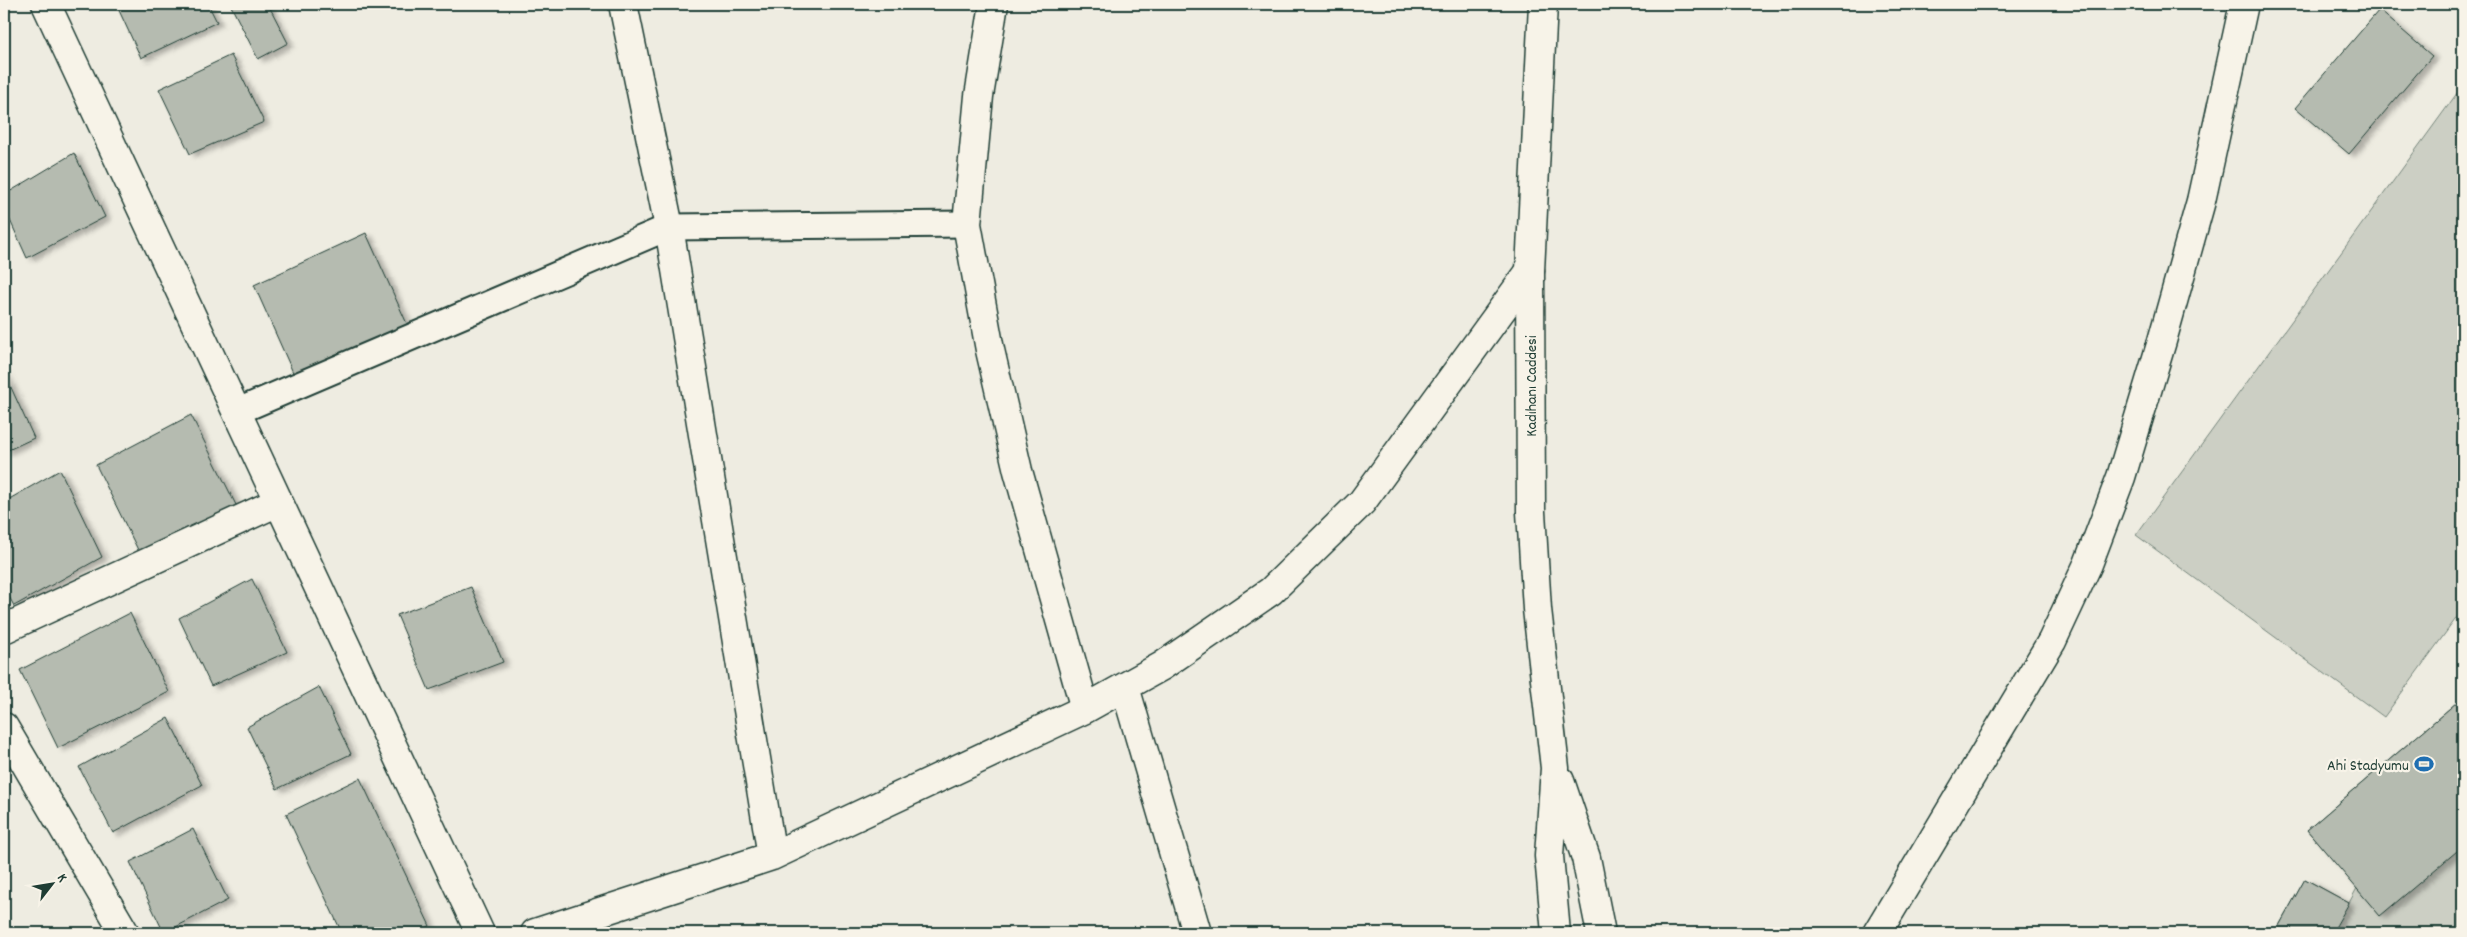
<svg xmlns="http://www.w3.org/2000/svg" width="2467" height="937" font-family="Dekko,sans-serif">
<style>
.green{fill:#cccfc4;stroke:#76867c}
.building{fill:#b5bbb0;stroke:#1f3d34;filter:url(#shadow)}
.lines{fill:none;stroke-linecap:round;stroke-linejoin:round}
.lane-casing{stroke:#1f3d34;stroke-width:29}
.street-casing{stroke:#1f3d34;stroke-width:31}
.secondary-casing{stroke:#1f3d34;stroke-width:31}
.lane{stroke:#f7f3e8;stroke-width:25}
.street{stroke:#f7f3e8;stroke-width:28}
.secondary{stroke:#f7f3e8;stroke-width:28}
.labels{text-anchor:middle;stroke-width:4.5;stroke-linejoin:round;paint-order:stroke}
.street-label{font-size:16px;fill:#1f3d34;stroke:#f7f3e8}
.poi-label{font-size:16px;fill:#1f3d34;stroke:#f7f3e8;text-anchor:end}
</style>
<defs>
<filter id="shadow"><feDropShadow dx="5.5" dy="3" stdDeviation="2.5" flood-color="#0004"/></filter>
</defs>
<rect width="100%" height="100%" fill="#eeece1"/>
<filter id="ink" filterUnits="userSpaceOnUse"><feTurbulence type="fractalNoise" baseFrequency=".02" numOctaves="2"/><feDisplacementMap in="SourceGraphic" scale="10" xChannelSelector="R" yChannelSelector="G"/><feConvolveMatrix kernelMatrix="1 2 1 2 8 2 1 2 1" color-interpolation-filters="sRGB"/></filter>
<g filter="url(#ink)">
<path class="green" d="M 2463,85 L 2463,609 L 2384,717 L 2136,535 Z
M 2463,697 L 2463,933 L 2275,933 L 2305,879 L 2349,903 L 2357,888 L 2307,830 Z"/>
<path class="building" d="M 116,4 L 208,4 L 217,22 L 141,58 Z
M 230,4 L 268,4 L 288,43 L 258,59 Z
M 2379,10 L 2432,56 L 2349,154 L 2295,108 Z
M 231,55 L 264,122 L 190,154 L 159,89 Z
M 74,153 L 105,217 L 27,258 L 4,207 L 4,195 Z
M 366,233 L 408,326 L 295,377 L 254,285 Z
M 4,372 L 34,438 L 4,452 Z
M 191,415 L 238,509 L 141,556 L 96,465 Z
M 60,470 L 102,557 L 14,606 L 4,587 L 4,502 Z
M 252,579 L 287,652 L 211,686 L 179,618 Z
M 471,587 L 503,662 L 429,690 L 397,615 Z
M 130,613 L 169,692 L 58,748 L 20,670 Z
M 319,687 L 351,754 L 277,789 L 247,727 Z
M 2463,697 L 2463,846 L 2380,916 L 2307,830 Z
M 168,718 L 202,785 L 113,833 L 79,767 Z
M 360,778 L 430,926 L 415,933 L 342,933 L 286,814 Z
M 193,829 L 228,900 L 164,933 L 130,862 Z
M 2305,879 L 2349,903 L 2332,933 L 2275,933 Z"/>
<g class="lines">
<g class="lane-casing">
<path id="lane" d="M 236,412 L 669,227 L 967,224"/>
</g>
<g class="street-casing">
<path id="street" d="M 46,4 L 480,933
M 623,4 L 669,227 L 772,856
M 994,4 L 979,96 L 967,224 L 990,350 L 1018,471 L 1085,709
M 4,629 L 278,502
M 1125,687 L 1197,933
M 4,727 L 125,933
M 535,933 L 772,856 L 1085,709 L 1162,666 L 1271,591 L 1362,502 L 1530,271
M 1877,933 L 2052,641 L 2088,564 L 2121,477 L 2162,341 L 2201,201 L 2244,4"/>
</g>
<g class="secondary-casing">
<path id="secondary" d="M 1543,4 L 1530,271 L 1531,512 L 1537,609 L 1555,768 L 1549,856 L 1556,933
M 1560,781 L 1586,858 L 1601,933"/>
</g>
<use href="#lane" class="lane"/>
<use href="#street" class="street"/>
<use href="#secondary" class="secondary"/>
</g>
</g>
<defs>
<g id="stadium-bare" transform="scale(1.5)"><path d="M0-5a6.5 5 0 1 0 0 10a6.5 5 0 1 0 0-10ZM-3.5-1.8h7v3.6h-7Z" fill="#1f6fb2" stroke="#f7f3e8" stroke-width="2.5" paint-order="stroke"/></g>
</defs>
<g fill-rule="evenodd">
<use href="#stadium-bare" x="2424" y="764"/>
</g>
<g class="labels">
<g class="street-label">
<text transform="translate(1530 386) rotate(-90)" y="6">Kadıhanı Caddesi</text>
</g>
<g class="poi-label">
<text x="2409" y="770">Ahi Stadyumu</text>
</g>
</g>
<rect width="2467" height="937" fill="none" stroke="#f7f3e8" stroke-width="20"/>
<rect x="10" y="10" width="2447" height="917" fill="none" stroke="#1f3d34" stroke-width="2" filter="url(#ink)"/>
<g transform="translate(52 884) rotate(59)" stroke="#f7f3e8" stroke-width="4" paint-order="stroke">
<path d="M0-4L9 19L0 12L-9 19Z" fill="#1f3d34"/>
<text y="-8" font-size="14" font-weight="bold" text-anchor="middle" fill="#1f3d34">K</text>
</g>
</svg>
